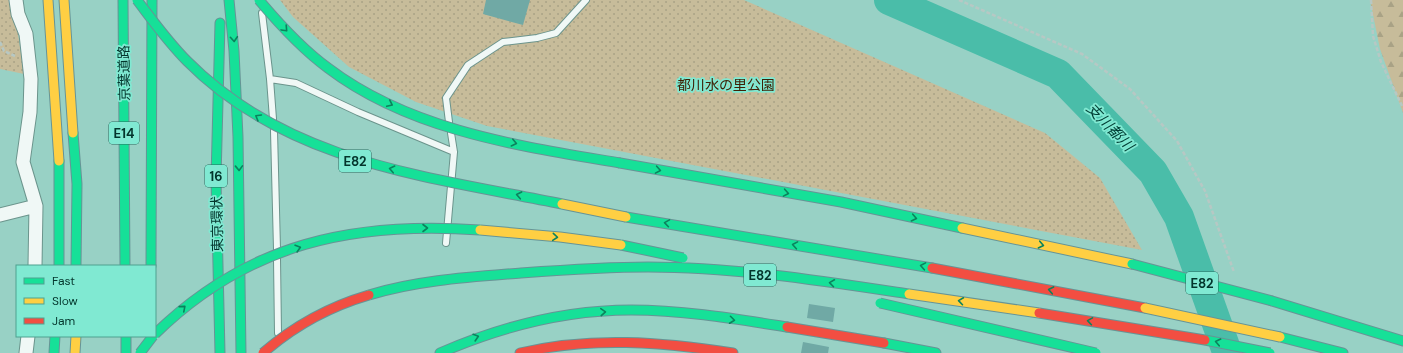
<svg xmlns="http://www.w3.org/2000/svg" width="1403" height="353" font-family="'DM Sans','Noto Sans JP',sans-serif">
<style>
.forest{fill:url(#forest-firs)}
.park{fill:url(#park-dots)}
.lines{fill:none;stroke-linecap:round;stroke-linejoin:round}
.river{stroke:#4abda9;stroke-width:30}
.building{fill:#70a9a5}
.lane-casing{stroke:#6b948c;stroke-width:8}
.street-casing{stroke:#6b948c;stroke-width:15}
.fast-casing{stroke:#679496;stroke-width:11}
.slow-casing{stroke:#679496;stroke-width:11}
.jam-casing{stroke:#679496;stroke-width:11}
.path{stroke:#b7c8c4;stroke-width:2.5;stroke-dasharray:4 2;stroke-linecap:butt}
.lane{stroke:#f0f8f6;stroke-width:6}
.street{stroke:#f0f8f6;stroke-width:13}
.fast{stroke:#16e098;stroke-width:9}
.slow{stroke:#ffcf43;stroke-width:9}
.jam{stroke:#f24e42;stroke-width:9}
.fast-bridge-casing{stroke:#679496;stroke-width:11;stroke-linecap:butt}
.slow-bridge-casing{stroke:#679496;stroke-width:11;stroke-linecap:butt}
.jam-bridge-casing{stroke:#679496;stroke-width:11;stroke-linecap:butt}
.fast-bridge{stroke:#16e098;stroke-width:9}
.slow-bridge{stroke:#ffcf43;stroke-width:9}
.jam-bridge{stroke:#f24e42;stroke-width:9}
.oneway{stroke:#0c825d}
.labels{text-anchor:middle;stroke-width:3.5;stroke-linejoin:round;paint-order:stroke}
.shield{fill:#80e9d2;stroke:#286b5e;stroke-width:1}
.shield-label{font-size:13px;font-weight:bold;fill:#03352c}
.street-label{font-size:14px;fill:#03352c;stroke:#80e9d2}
.park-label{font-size:14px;fill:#3f2106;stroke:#80e9d2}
.water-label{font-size:15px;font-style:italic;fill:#013e34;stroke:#80e9d2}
</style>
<defs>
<pattern id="forest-firs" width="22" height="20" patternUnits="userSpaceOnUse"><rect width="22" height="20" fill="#c7bc9a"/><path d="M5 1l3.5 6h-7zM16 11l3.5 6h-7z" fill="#a9a285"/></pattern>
<pattern id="park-dots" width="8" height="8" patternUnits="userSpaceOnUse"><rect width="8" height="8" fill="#c7bc9a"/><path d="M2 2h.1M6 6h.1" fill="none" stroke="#a9a285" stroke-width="1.8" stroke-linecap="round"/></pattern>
</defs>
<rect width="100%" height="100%" fill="#98d1c5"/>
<path class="forest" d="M 1370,0 L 1403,0 L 1403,113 L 1380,49 Z"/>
<path class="park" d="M 0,0 L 13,0 L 24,74 L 0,69 Z
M 280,0 L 744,0 L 1045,133 L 1100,178 L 1142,250 L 487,126 L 416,102 L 349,67 L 293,17 Z"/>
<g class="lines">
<path class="river" d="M 889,0 L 1058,74 L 1153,172 L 1179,217 L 1226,349"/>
</g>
<path class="building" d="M 486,0 L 530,0 L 523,25 L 483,14 Z
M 809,304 L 835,308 L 833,322 L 807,318 Z
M 803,342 L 829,347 L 828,353 L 801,353 Z"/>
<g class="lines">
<g class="lane-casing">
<path id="lane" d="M 262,13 L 270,79 L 273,119
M 270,79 L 296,83 L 358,112 L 454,152
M 449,122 L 446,98 L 468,65 L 503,42 L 537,38 L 556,33 L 586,0
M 274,131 L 277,249
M 446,243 L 454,152 L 451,133
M 277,259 L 278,333"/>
</g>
<g class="street-casing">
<path id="street" d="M 16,0 L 18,14 L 26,34 L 31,79 L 30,112 L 23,162 L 36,206 L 35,266
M 0,215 L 36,206
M 26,353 L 28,336"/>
</g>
<g class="fast-casing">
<path id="fast" d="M 123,0 L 125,266
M 229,0 L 234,51 L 238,137 L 241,353
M 220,23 L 216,179 L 220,353
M 73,133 L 77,184 L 76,266
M 620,163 L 841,202 L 962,228
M 626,217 L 932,268
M 59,266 L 59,161
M 151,266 L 152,0
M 1272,301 L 1403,341
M 126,336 L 126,353
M 1280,337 L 1343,353
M 884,343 L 936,353
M 54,353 L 55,336
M 440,353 C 500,327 564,310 631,310 C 683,310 736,319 787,327"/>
</g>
<g class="slow-casing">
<path id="slow" d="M 48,0 L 59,161
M 64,0 L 73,133
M 962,228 L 1132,264
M 75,353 L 76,336"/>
</g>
<g class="jam-casing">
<path id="jam" d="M 932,268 L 1145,308
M 787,327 L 884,343
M 520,353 C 591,336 662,342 733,353"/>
</g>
<path class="path" d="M 959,0 L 1082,54 L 1130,89 L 1177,141 L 1205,191 L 1234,272
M 1371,0 L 1373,36 L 1381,62 L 1403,108
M 0,42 L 4,51 L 15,56"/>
<use href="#lane" class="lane"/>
<use href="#street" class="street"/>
<use href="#fast" class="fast"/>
<use href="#slow" class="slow"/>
<use href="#jam" class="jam"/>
<g class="fast-bridge-casing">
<path id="fast-bridge" d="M 137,0 C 153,21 168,42 187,61 C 288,163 429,177 562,204
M 259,0 C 280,25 302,49 328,68 C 411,131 520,146 620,163
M 621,245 L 683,258
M 1132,264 L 1272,301
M 369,295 C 418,280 471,277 521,273 C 563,270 606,267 648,267 C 735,267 823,281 909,294
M 880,303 L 1096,353
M 155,334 C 248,243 353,221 480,230
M 1205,340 L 1270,353
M 140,353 L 153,336"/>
</g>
<g class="slow-bridge-casing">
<path id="slow-bridge" d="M 562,204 L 626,217
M 480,230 L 560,237 L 621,245
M 909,294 L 1039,313
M 1145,308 L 1280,337"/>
</g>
<g class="jam-bridge-casing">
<path id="jam-bridge" d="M 1039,313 L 1205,340
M 263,353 C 295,325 328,307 369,295"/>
</g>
<use href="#fast-bridge" class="fast-bridge"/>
<use href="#slow-bridge" class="slow-bridge"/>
<use href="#jam-bridge" class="jam-bridge"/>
</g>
<defs><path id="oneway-chevron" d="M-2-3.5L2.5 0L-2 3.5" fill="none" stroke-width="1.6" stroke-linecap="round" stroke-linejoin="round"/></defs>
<g class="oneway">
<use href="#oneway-chevron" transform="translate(285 29) rotate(47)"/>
<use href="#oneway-chevron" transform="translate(234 39) rotate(86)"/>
<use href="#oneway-chevron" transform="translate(390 104) rotate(25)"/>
<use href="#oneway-chevron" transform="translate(258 117) rotate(-150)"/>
<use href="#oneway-chevron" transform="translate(514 143) rotate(13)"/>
<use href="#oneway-chevron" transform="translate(239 168) rotate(88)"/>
<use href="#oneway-chevron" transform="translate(392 169) rotate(-168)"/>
<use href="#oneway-chevron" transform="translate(658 170) rotate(10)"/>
<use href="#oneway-chevron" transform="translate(786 193) rotate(10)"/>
<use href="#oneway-chevron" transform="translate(519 195) rotate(-169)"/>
<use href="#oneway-chevron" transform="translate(914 218) rotate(12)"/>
<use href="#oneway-chevron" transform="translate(667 223) rotate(-171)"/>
<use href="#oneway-chevron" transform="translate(425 228)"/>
<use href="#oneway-chevron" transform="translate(555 237) rotate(5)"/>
<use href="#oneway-chevron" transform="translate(795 245) rotate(-170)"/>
<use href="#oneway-chevron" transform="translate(1041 245) rotate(12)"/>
<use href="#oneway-chevron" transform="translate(298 248) rotate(-16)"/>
<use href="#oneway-chevron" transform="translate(923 266) rotate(-170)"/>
<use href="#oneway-chevron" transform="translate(832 283) rotate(-172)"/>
<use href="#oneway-chevron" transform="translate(1051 290) rotate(-169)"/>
<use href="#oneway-chevron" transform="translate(961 301) rotate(-172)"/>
<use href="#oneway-chevron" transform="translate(183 308) rotate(-41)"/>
<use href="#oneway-chevron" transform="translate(603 312) rotate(-4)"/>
<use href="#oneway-chevron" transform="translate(732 320) rotate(7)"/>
<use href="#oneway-chevron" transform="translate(1090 321) rotate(-171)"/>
<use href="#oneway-chevron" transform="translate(476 337) rotate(-17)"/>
<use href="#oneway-chevron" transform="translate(1218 342) rotate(-168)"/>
</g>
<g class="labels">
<g class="shield">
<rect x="109" y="122" width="30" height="22" rx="3"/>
<rect x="339" y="150" width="32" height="22" rx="3"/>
<rect x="205" y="165" width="22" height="22" rx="3"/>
<rect x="744" y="264" width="32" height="22" rx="3"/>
<rect x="1186" y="272" width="32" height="22" rx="3"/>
</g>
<g class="shield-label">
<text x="124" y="138">E14</text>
<text x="355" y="166">E82</text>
<text x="216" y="181">16</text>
<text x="760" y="280">E82</text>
<text x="1202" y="288">E82</text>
</g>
<g class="street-label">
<text transform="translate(124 73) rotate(-91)" y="5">京葉道路</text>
<text transform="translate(217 224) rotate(-91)" y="5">東京環状</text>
</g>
<g class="park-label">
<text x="726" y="90">都川水の里公園</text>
</g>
<g class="water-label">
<text transform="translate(1110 127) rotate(46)" y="5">支川都川</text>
</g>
</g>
<rect x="16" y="265" width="140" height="72" fill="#80e9d2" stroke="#4ea190"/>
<rect x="24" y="278" width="20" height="6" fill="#16e098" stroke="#4ea190"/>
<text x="52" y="285" font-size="12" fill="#03352c">Fast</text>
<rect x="24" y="298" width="20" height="6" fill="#ffcf43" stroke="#4ea190"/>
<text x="52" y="305" font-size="12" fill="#03352c">Slow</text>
<rect x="24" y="318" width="20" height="6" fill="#f24e42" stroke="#4ea190"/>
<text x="52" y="325" font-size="12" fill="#03352c">Jam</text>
</svg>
